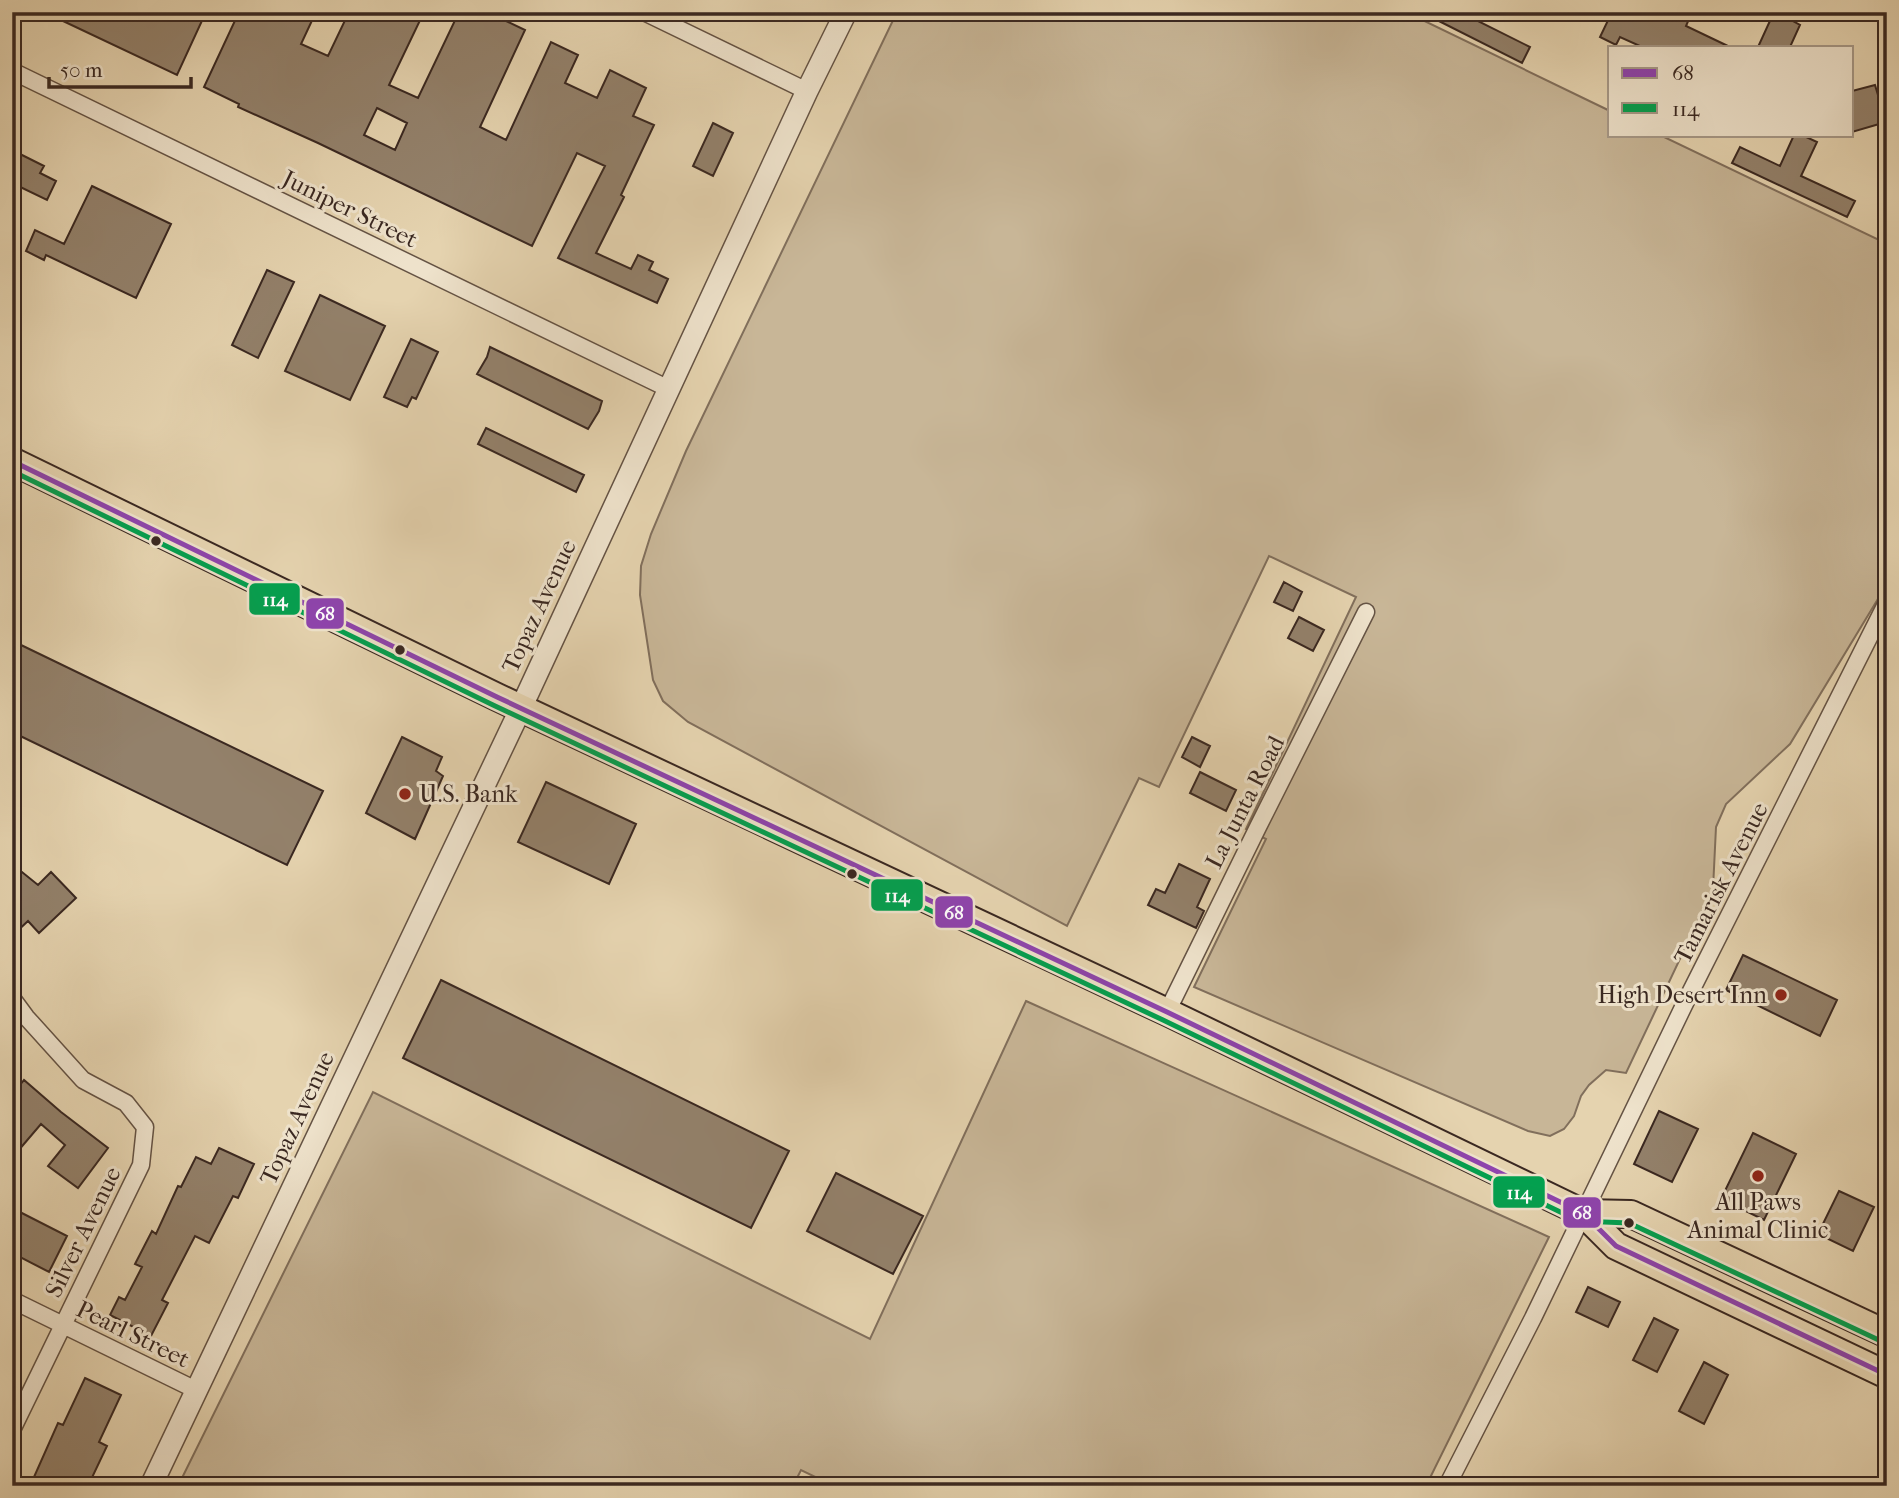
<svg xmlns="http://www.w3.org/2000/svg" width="1899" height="1498" font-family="'IM FELL French Canon',serif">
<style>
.green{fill:#c8b697;stroke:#816f5c;stroke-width:2}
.building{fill:#93816b;stroke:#3a2821;stroke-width:2;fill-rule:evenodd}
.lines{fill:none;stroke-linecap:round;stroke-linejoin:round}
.minor-casing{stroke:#655344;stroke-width:19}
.tertiary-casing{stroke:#655344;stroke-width:24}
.primary-casing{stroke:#3a2821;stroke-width:30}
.minor{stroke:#eee2cb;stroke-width:16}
.tertiary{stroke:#eee2cb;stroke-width:21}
.primary{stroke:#e5d3af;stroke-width:26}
.bus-1-casing{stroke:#eee2cb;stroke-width:10}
.bus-2-casing{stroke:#eee2cb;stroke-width:10}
.bus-1{stroke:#8e44ad;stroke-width:5}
.bus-2{stroke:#03a04f;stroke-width:5}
.bus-dot{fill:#3a2821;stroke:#eee2cb;stroke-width:2.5}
.poi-dot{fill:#8f2418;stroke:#eee2cb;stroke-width:2.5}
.labels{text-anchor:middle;stroke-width:6;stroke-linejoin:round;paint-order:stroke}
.street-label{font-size:24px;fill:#3a2821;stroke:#eee2cb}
.poi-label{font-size:24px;fill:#3a2821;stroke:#eee2cb;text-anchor:start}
.line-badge{stroke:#eee2cb;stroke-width:2.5}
.badge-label{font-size:19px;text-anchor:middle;font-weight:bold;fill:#fff}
</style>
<rect width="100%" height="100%" fill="#e5d3af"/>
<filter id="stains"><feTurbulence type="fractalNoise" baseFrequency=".00286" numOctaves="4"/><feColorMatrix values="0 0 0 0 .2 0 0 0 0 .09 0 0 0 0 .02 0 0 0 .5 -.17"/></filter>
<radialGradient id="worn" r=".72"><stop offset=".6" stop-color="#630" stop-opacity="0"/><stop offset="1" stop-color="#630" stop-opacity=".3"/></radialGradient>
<path class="green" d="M 897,12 L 1406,12 L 1610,111 L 1610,135 L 1660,135 L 1881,241 L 1887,231 L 1887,584 L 1790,744 L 1726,804 L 1716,827 L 1713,889 L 1626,1073 L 1606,1070 L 1589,1085 L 1581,1096 L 1574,1116 L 1564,1129 L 1550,1136 L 1528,1131 L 1194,987 L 1266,839 L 1246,829 L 1356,597 L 1269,556 L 1159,787 L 1139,778 L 1067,926 L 688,722 L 663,701 L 653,680 L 640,595 L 641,566 L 651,534 L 686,451 Z
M 1026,1001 L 1549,1237 L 1426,1486 L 834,1486 L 801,1470 L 793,1486 L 178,1486 L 373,1092 L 870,1339 Z"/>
<path class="building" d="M 44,12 L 206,12 L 177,75 Z
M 239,12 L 316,12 L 301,44 L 328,56 L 349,12 L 424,12 L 389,85 L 418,98 L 459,12 L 487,12 L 525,30 L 480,127 L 506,140 L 551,42 L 578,55 L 565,83 L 597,98 L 610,70 L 646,88 L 633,116 L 654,125 L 621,195 L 624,197 L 596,253 L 631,269 L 638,255 L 653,262 L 649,270 L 668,279 L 657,303 L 558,258 L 605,166 L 577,153 L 532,246 L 318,143 L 238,107 L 239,104 L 204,87 ZM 377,108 L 407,123 L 395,150 L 364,135 Z
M 1421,12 L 1460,12 L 1530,47 L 1522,63 Z
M 1612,12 L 1692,12 L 1686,26 L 1730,47 L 1642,47 L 1620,37 L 1616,45 L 1600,37 Z
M 1774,12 L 1797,12 L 1793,21 L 1800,25 L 1790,47 L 1758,47 Z
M 1875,85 L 1886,122 L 1852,132 L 1852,91 Z
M 713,123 L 733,133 L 713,176 L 693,166 Z
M 1794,135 L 1802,135 L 1817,142 L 1801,176 L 1855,201 L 1847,217 L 1732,163 L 1740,147 L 1780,166 Z
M 12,150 L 44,166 L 40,173 L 56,181 L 47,200 L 12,183 Z
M 92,186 L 171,224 L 136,298 L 46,255 L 44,260 L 26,251 L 35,230 L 64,244 Z
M 267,270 L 294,282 L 258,358 L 232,345 Z
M 320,295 L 385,326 L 350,400 L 285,371 Z
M 411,339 L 438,352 L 416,399 L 412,397 L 407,407 L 384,397 Z
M 490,347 L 602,401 L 599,411 L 588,429 L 477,374 L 487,357 Z
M 486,428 L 584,475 L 576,492 L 478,444 Z
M 1284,582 L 1302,592 L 1293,611 L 1274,602 Z
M 1299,617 L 1324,630 L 1313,651 L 1288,638 Z
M 21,645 L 323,791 L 287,865 L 12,732 L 12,663 Z
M 402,737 L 442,757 L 436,771 L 443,776 L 415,839 L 366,813 Z
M 1192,737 L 1210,746 L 1200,767 L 1182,757 Z
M 1200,772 L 1236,790 L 1226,811 L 1190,793 Z
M 546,782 L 636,824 L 609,884 L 518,842 Z
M 12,864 L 38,885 L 51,872 L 76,898 L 39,933 L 28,921 L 12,936 Z
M 1179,864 L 1210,879 L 1197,907 L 1204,911 L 1196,928 L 1148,905 L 1156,889 L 1165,893 Z
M 1743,955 L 1837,1000 L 1820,1036 L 1726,990 Z
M 441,980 L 789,1151 L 751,1228 L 403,1058 Z
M 12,1075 L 20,1085 L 24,1080 L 61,1112 L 108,1148 L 78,1188 L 48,1166 L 65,1145 L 41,1124 L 12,1158 Z
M 1659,1111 L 1698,1129 L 1672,1182 L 1634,1164 Z
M 1753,1133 L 1796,1154 L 1764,1220 L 1721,1199 Z
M 219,1148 L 254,1164 L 238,1198 L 233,1196 L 209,1243 L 195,1236 L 162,1300 L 168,1303 L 151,1336 L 110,1315 L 119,1297 L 125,1300 L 142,1267 L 135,1264 L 152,1231 L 156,1234 L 178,1186 L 181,1187 L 196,1157 L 211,1164 Z
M 836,1173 L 923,1216 L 893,1274 L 807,1231 Z
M 1839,1191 L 1874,1207 L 1853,1251 L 1818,1234 Z
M 12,1208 L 67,1236 L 49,1272 L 12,1253 Z
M 1588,1287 L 1620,1302 L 1608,1327 L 1576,1312 Z
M 1654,1318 L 1678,1330 L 1657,1372 L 1633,1360 Z
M 1704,1362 L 1728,1375 L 1704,1424 L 1679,1411 Z
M 85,1378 L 121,1395 L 99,1442 L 107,1446 L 88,1486 L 30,1486 L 58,1423 L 63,1425 Z"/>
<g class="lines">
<g class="minor-casing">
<path id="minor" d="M 644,12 L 807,91
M 12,71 L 669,389
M 12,998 L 26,1017 L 83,1080 L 126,1103 L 145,1127 L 141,1165 L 12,1430
M 1167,1012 L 1258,827 L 1366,612
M 12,1300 L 196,1390
M 1447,1486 L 1533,1318 L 1688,997 L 1887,602"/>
</g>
<g class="tertiary-casing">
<path id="tertiary" d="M 151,1486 L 521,708 L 807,91 L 846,12"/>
</g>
<g class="primary-casing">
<path id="primary" d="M 12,461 L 497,697 L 1167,1012 L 1583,1213 L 1616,1246 L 1887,1375
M 1583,1213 L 1631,1214 L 1887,1334"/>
</g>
<use href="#minor" class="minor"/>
<use href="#tertiary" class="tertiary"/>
<use href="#primary" class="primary"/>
<g class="bus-1-casing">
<path id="bus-1" d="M 12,461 L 497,697 L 1167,1012 L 1583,1213 L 1616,1246 L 1887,1375"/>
</g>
<g class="bus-2-casing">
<path id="bus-2" d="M 12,471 L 493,705 L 1163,1020 L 1579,1221 L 1629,1223 L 1883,1342"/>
</g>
<use href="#bus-1" class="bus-1"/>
<use href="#bus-2" class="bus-2"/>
</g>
<g class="bus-dot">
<circle cx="156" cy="541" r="6"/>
<circle cx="400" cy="650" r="6"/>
<circle cx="852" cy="874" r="6"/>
<circle cx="1629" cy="1223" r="6"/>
</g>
<g class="poi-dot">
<circle cx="405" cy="794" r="7"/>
<circle cx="1781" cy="995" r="7"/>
<circle cx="1758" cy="1176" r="7"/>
</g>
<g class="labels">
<g class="street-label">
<text transform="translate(350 209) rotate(26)" y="8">Juniper Street</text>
<text transform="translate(539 606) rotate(-65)" y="8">Topaz Avenue</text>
<text transform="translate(1245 802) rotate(-63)" y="8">La Junta Road</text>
<text transform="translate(1721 883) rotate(-63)" y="8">Tamarisk Avenue</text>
<text transform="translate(297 1118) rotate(-65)" y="8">Topaz Avenue</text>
<text transform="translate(83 1232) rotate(-64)" y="8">Silver Avenue</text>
<text transform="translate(133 1334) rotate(26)" y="8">Pearl Street</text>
</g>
<g class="poi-label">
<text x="419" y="802">U.S. Bank</text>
<text x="1767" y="1003" text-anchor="end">High Desert Inn</text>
<text x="1758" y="1210" text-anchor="middle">All Paws<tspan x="1758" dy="28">Animal Clinic</tspan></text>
</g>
</g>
<g class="line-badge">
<rect x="248" y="582" width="53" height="34" rx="7" fill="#03a04f"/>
<rect x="305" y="597" width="40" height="33" rx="7" fill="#8e44ad"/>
<rect x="870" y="878" width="54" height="34" rx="7" fill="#03a04f"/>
<rect x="934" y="895" width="40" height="34" rx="7" fill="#8e44ad"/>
<rect x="1492" y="1175" width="54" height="34" rx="7" fill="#03a04f"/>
<rect x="1562" y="1196" width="40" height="33" rx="7" fill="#8e44ad"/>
</g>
<g class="badge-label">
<text x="275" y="606">114</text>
<text x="325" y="620">68</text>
<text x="897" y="902">114</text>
<text x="954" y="919">68</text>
<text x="1519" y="1199">114</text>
<text x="1582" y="1219">68</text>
</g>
<rect width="1899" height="1498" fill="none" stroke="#e5d3af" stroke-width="42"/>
<rect x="14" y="14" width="1871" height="1470" fill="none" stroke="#3a2821" stroke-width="3.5"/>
<rect x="21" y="21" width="1857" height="1456" fill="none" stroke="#3a2821" stroke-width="2"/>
<rect x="1608" y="46" width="245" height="91" fill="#eee2cb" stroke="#a69887" stroke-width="2"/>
<rect x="1622" y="68" width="35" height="10" fill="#8e44ad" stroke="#a69887" stroke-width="2"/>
<text x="1672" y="80" font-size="21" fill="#3a2821">68</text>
<rect x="1622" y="103" width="35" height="10" fill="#03a04f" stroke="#a69887" stroke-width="2"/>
<text x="1672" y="116" font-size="21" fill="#3a2821">114</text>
<path d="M49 77v10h142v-10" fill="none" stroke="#3a2821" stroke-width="3.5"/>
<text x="60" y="77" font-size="21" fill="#3a2821" stroke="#eee2cb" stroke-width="5" paint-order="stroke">50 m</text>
<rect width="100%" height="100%" filter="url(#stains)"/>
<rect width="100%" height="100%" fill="url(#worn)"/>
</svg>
